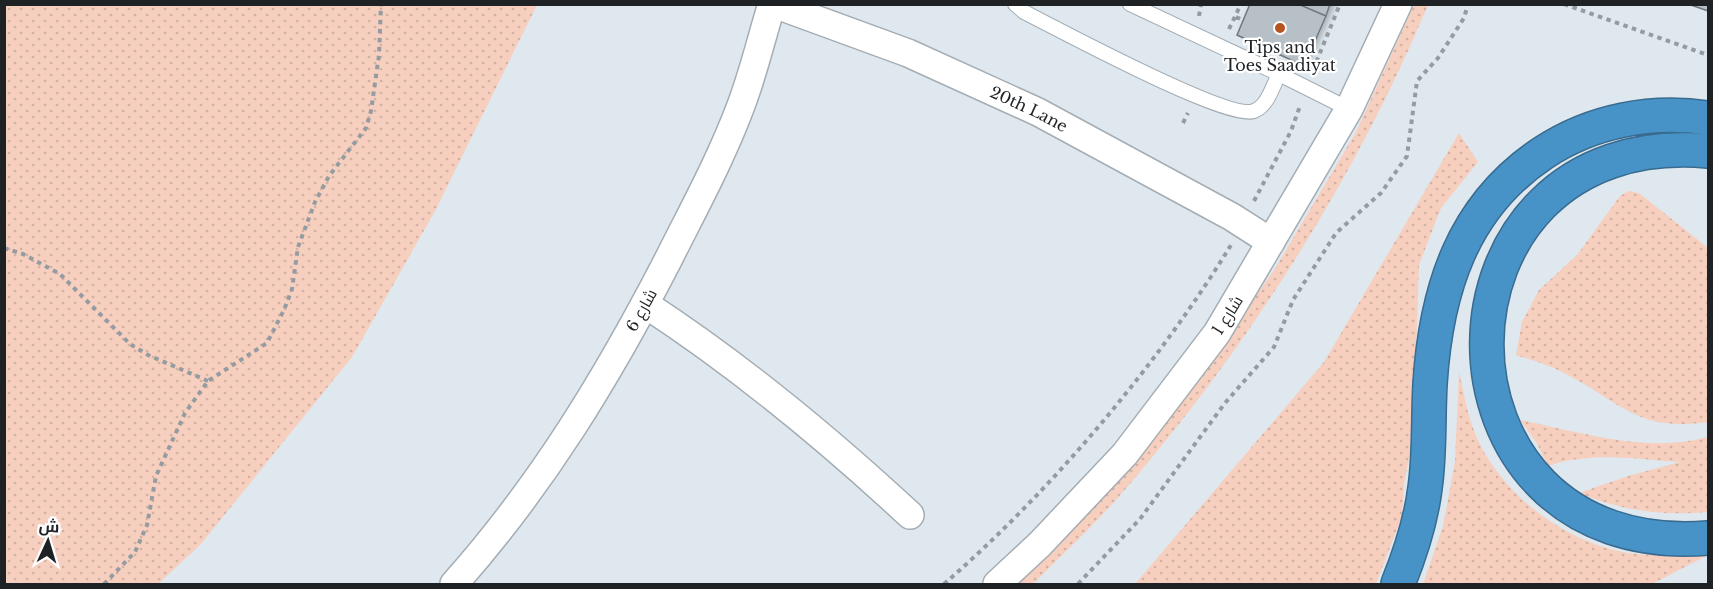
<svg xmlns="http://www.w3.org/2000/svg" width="1713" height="589" font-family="'Libre Baskerville',Cairo,serif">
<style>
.green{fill:url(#green-dots)}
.building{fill:#b7c0c7;stroke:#70787e;stroke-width:1.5;filter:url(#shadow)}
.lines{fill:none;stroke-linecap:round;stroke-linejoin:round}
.service-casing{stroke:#a4adb3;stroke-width:16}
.minor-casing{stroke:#a4adb3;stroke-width:30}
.motorway-casing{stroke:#396b8f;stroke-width:36}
.path{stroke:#959ca1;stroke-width:4;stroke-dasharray:4.5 4.5;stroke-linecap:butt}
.service{stroke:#fff;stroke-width:14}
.minor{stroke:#fff;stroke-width:27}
.motorway{stroke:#4793c8;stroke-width:33}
.poi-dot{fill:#b85422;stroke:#fff;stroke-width:2}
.labels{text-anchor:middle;stroke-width:4.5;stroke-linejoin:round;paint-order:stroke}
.poi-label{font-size:16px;fill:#1f2225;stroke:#fff}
.street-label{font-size:16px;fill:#1f2225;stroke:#fff}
</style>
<defs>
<pattern id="green-dots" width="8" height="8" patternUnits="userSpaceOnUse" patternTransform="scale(1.5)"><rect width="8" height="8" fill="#f7cfbe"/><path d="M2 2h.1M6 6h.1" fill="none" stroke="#d3b1a3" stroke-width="1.8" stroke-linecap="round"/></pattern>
<filter id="shadow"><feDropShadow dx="5.5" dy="-5.5" stdDeviation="3" flood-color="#0004"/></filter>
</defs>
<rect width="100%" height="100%" fill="#dfe8ef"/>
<path class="green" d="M 4,5 L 537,5 L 435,211 L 352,357 L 201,544 L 158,584 L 5,584 Z
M 1414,5 L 1428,5 C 1353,184 1244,353 1116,500 C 1090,529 1061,556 1033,584 L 1017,584 L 1088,510 L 1218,352 L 1276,267 L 1356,132 Z
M 1459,133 L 1478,162 L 1441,208 L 1419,265 L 1413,437 L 1404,484 L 1402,516 L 1376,584 L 1135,584 L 1324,362 Z
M 1629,191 L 1639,193 L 1708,248 L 1708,422 C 1638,432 1623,404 1568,375 C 1552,366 1534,361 1516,355 L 1522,322 L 1539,290 L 1577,255 L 1620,196 Z
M 1459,371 C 1463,389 1466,408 1472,425 C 1494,491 1568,547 1637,554 C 1655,556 1696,550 1708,555 L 1652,584 L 1423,584 L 1443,526 L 1455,461 Z
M 1520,420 C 1581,432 1646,454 1708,437 L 1708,512 C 1662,516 1623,511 1579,493 L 1628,476 L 1680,462 C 1636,459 1591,451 1548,466 L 1536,442 Z"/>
<path class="building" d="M 1250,4 L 1298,4 L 1326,16 L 1304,66 L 1237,35 Z
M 1298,4 L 1330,4 L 1326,16 Z
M 1688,4 L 1708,4 L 1708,11 Z"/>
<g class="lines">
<g class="service-casing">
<path id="service" d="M 1015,4 L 1024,12 C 1058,29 1228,121 1254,111 C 1268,106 1273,85 1279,74 L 1130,4
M 1279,74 L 1349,109"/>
</g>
<g class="minor-casing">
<g id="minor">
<path id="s1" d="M 774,4 L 908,53 L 1038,112 L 1232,217 L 1271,242"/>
<path d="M 645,304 C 740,366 827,438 910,515"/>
<path d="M 454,584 C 542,485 607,378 668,260 C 693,210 720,161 740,108 C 753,75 761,39 772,4"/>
<path d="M 997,584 L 1040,544 L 1125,454 L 1217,333 L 1349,109 L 1398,4"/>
</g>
</g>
<g class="motorway-casing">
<path id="motorway" d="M 1708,151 C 1414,125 1412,562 1708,538
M 1398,584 C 1410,554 1421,521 1425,488 C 1430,454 1428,419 1430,384 C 1436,290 1462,207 1543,153 C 1593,120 1651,110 1708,118"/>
</g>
<path class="path" d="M 1564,4 L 1708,55
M 1199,16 L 1201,4
M 1236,17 L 1243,20
M 1229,29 L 1241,4
M 1313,70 L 1340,4
M 1183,123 L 1188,113
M 1254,201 L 1291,131 L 1300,106
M 4,248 L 23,254 L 60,274 L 130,344 L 148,355 L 208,381
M 104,584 L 135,552 L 147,525 L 156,476 L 185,413 L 208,381 L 267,343 L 284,310 L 292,289 L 298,247 L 315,202 L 329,176 L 366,128 L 371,111 L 379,55 L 381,4
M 944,584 C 1051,491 1157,366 1231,245
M 1078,584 L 1140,519 L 1225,403 L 1274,347 L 1293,300 L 1336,233 L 1381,193 L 1407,156 L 1417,81 L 1438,58 L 1464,18 L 1468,4"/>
<use href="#service" class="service"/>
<use href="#minor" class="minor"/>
<use href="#motorway" class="motorway"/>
</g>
<circle class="poi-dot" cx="1280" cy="28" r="6"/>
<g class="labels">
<g class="poi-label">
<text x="1280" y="53">Tips and<tspan x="1280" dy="18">Toes Saadiyat</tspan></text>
</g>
<g class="street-label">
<text dy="6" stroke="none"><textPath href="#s1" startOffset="276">20th Lane</textPath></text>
<text transform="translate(641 310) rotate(-61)" y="6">شارع 6</text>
<text transform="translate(1227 315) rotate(-58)" y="6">شارع 1</text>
</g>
</g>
<rect width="1713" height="589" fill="none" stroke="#1f2225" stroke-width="12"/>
<g transform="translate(48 541) rotate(4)" stroke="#ffffff" stroke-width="4.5" paint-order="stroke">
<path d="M0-4.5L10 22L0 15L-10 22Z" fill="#1f2225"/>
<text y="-9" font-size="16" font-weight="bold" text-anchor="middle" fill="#1f2225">ش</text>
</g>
</svg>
